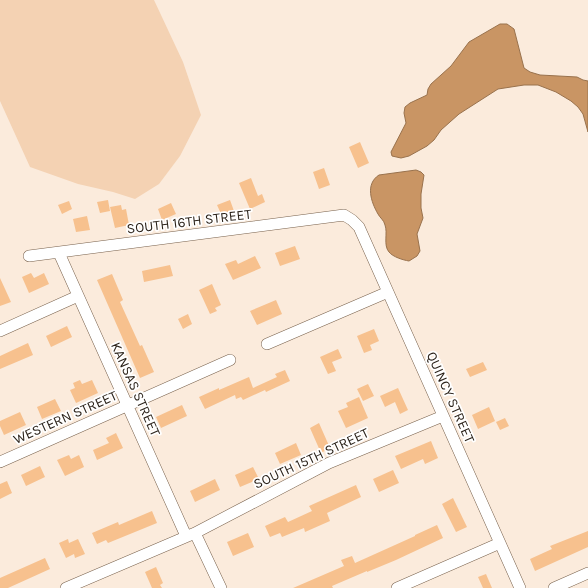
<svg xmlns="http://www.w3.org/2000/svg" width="588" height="588" font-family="Karla,sans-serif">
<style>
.green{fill:#f4d2b3}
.water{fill:#c99564;stroke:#99724d}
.building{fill:#f7c18e}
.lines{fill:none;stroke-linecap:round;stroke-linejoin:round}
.minor-casing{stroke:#78614c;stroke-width:12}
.minor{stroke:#fff;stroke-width:11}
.labels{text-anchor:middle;stroke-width:3.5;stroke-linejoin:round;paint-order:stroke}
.street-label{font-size:14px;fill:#281f16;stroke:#fff}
</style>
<rect width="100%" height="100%" fill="#fbebdc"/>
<path class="green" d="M 0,0 L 154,0 L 183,62 L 201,115 L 180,156 L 159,184 L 135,199 L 113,192 L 78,184 L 30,167 L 0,101 Z"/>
<path class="water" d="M 500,24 L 507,24 L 514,29 L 524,68 L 530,72 L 540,75 L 577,77 L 583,80 L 588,81 L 588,132 L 583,114 L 578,107 L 571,101 L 556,92 L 538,85 L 524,85 L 498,89 L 459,114 L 441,130 L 434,140 L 427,146 L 409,156 L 401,158 L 392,156 L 391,152 L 406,123 L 404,113 L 405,107 L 410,103 L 427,95 L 428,89 L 431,84 L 451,66 L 469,42 Z
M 416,170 L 421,172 L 424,175 L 421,194 L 421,208 L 423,218 L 417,234 L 420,251 L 417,256 L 409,261 C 403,260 393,257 389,252 C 383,245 388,233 385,225 C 384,220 380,218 378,214 C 371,202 365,184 379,175 Z"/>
<path class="building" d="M 360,142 L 369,163 L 358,168 L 349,147 Z
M 324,168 L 330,185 L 319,189 L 313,172 Z
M 251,178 L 258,196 L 262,194 L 265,202 L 250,209 L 239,183 Z
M 108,200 L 110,211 L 100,213 L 97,202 Z
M 230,200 L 234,211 L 222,216 L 217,205 Z
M 69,201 L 72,209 L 62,214 L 58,205 Z
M 171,203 L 176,214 L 162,220 L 158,209 Z
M 121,205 L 122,210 L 126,209 L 129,225 L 115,228 L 110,207 Z
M 87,216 L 90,230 L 76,232 L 73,219 Z
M 295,246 L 300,259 L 280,266 L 275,253 Z
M 255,256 L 261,268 L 233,280 L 225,264 L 236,260 L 238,264 Z
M 170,265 L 173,276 L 144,282 L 142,271 Z
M 31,273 L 34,278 L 44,273 L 49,284 L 29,293 L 22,277 Z
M 112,274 L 123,300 L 120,302 L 140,346 L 142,345 L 154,372 L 140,378 L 97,280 Z
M 0,278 L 11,302 L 0,306 Z
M 212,284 L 221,305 L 215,308 L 217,311 L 210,314 L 199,290 Z
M 276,300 L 282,314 L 257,325 L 250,311 Z
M 188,314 L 192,324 L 183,329 L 178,319 Z
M 67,326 L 72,337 L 51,347 L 46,336 Z
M 374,329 L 379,341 L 370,345 L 372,350 L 364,353 L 357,336 Z
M 28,343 L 33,355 L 0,369 L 0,356 Z
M 338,349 L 342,358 L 332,362 L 336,371 L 328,374 L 320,357 Z
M 483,362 L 487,370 L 470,377 L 466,369 Z
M 285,370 L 290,381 L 266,392 L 265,390 L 243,400 L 241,397 L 236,399 L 235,395 L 205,409 L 199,397 L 219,388 L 219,390 L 249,377 L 253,388 L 277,377 L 275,374 Z
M 80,380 L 82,384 L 92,380 L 98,393 L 76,403 L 70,390 L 75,388 L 73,383 Z
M 368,384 L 374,396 L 363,401 L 357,389 Z
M 398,388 L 408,410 L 400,414 L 395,402 L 385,407 L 380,396 Z
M 359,397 L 368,418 L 346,428 L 338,411 L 348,407 L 346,403 Z
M 55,399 L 61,411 L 42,419 L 37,407 Z
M 182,405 L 187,416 L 161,428 L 156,417 Z
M 489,407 L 495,421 L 478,429 L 472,415 Z
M 20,412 L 26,425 L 4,435 L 0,426 L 0,421 Z
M 505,418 L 509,426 L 500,430 L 496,422 Z
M 319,423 L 330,448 L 321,453 L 310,428 Z
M 116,433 L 123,448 L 97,460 L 93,450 L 109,443 L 106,438 Z
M 431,441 L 438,458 L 425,464 L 423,459 L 401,469 L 395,456 Z
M 296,443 L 301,455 L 280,464 L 275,453 Z
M 69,455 L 71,459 L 79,455 L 84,467 L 65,476 L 57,460 Z
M 40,466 L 45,477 L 26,486 L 21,475 Z
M 253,467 L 259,479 L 240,487 L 235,475 Z
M 393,470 L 399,483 L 379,492 L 373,479 Z
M 215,479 L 220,490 L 195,502 L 190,491 Z
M 7,481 L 12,493 L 0,499 L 0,484 Z
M 356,485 L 361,497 L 327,513 L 330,521 L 305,532 L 304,528 L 282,537 L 280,533 L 270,537 L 265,526 L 285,517 L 288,522 L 312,511 L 309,506 Z
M 453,498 L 467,527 L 456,532 L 442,504 Z
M 152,511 L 157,523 L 108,543 L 106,540 L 97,544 L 92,533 L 118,522 L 119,525 Z
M 437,525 L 443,538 L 396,560 L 367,572 L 367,571 L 332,586 L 333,588 L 293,588 L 344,566 L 341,560 L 352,556 L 355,563 L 415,536 L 415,535 Z
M 588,531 L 588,547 L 535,571 L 530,559 L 552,549 L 550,546 Z
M 248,533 L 254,547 L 233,556 L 227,542 Z
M 68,539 L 69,543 L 78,539 L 85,554 L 75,558 L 74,554 L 66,558 L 59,543 Z
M 45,558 L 50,569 L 8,588 L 0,588 L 0,578 Z
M 156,567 L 163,583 L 160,585 L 162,588 L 152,588 L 145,572 Z
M 486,574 L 492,588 L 483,588 L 478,577 Z"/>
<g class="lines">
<g class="minor-casing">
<path id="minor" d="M 59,253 L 186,536
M 29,256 L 344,215 L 352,220 L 359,227 L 520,588
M 0,331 L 78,296
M 267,344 L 388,292
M 0,462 L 230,360
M 195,533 L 221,588
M 66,588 L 195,533 L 329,463 L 443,416
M 397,588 L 500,543
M 554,588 L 588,573"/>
</g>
<use href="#minor" class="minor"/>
</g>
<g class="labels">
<g class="street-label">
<text transform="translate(189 221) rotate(-7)" y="5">SOUTH 16TH STREET</text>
<text transform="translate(136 389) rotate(66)" y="5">KANSAS STREET</text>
<text transform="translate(451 397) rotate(66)" y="5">QUINCY STREET</text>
<text transform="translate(65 417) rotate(-24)" y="5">WESTERN STREET</text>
<text transform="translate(311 458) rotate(-25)" y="5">SOUTH 15TH STREET</text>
</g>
</g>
</svg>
